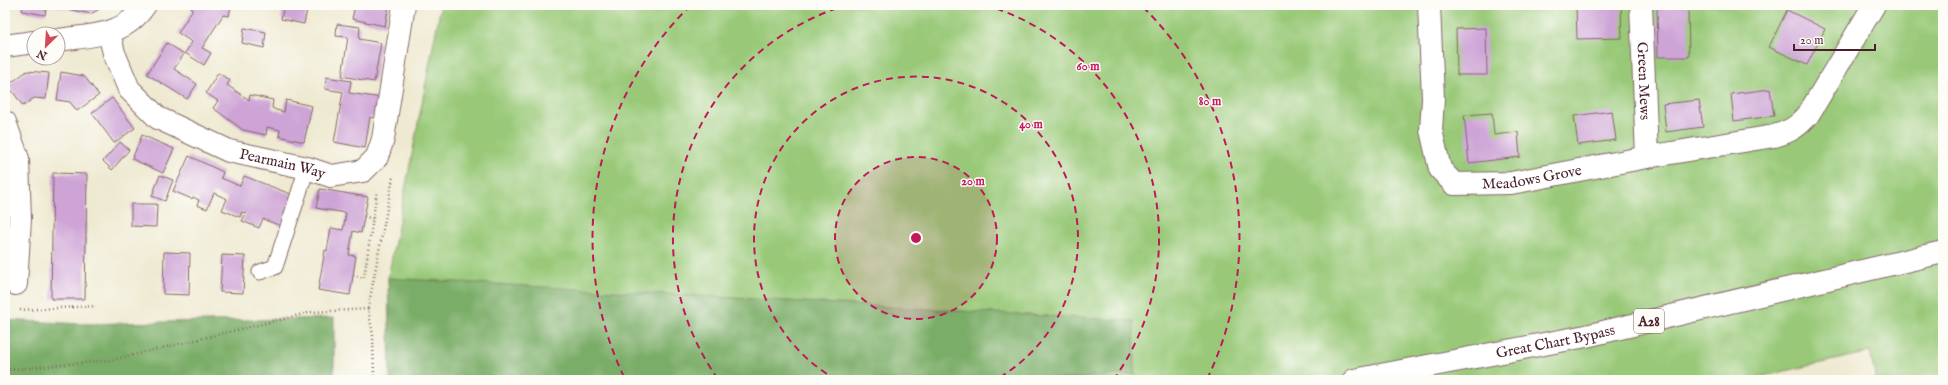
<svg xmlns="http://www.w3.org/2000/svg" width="1948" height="385" font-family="'IM FELL English',serif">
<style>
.green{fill:#99c978;stroke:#727452}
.forest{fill:#7aad68;stroke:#62664a}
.building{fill:#cea4d7}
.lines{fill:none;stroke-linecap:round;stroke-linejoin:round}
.service-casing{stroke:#836665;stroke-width:17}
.minor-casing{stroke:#836665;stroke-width:24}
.primary-casing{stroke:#836665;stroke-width:24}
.path{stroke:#836665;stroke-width:2.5;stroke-dasharray:1 3;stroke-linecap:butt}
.service{stroke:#fff;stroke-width:15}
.minor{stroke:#fff;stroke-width:22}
.primary{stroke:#fff;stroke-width:22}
.ring{fill:none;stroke:#c2185b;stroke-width:2;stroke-dasharray:7 5}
.labels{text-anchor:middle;stroke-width:3;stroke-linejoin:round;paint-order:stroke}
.shield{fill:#fdfcf7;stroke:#806168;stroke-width:1}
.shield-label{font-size:14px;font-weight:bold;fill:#4a1f2b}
.street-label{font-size:15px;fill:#4a1f2b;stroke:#fdfcf7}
.centre{fill:#c2185b;stroke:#fdfcf7;stroke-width:2}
.ring-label{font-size:12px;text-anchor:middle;font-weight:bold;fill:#c2185b;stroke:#fdfcf7;stroke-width:3;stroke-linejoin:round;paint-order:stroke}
</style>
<rect width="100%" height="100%" fill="#fdfcf7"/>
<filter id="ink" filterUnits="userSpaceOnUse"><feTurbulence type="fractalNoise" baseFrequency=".025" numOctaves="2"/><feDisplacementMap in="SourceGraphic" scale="8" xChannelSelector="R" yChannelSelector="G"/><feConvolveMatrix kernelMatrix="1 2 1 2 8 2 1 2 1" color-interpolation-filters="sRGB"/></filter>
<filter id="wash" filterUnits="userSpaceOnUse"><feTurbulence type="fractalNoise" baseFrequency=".012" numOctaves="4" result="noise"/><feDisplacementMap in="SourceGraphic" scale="16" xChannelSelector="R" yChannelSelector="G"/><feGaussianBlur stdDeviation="0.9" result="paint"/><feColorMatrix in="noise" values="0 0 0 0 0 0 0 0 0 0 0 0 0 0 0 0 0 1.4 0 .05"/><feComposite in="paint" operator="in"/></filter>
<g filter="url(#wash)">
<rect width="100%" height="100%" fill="#eee9d0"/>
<path class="green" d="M 441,5 L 1943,5 L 1943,380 L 1876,380 L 1870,352 L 1745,380 L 396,380 L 388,278 Z"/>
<path class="forest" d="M 388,278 L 1134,321 L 1135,374 L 1050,380 L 390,380 Z
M 334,318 L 334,380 L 5,380 L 5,320 L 82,324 Z"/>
<g id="blocks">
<path class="building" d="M 5,5 L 15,5 L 5,11 Z
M 17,5 L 47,5 L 45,15 L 22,11 L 23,7 Z
M 48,5 L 105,5 L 91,14 Z
M 192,5 L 231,5 L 229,16 L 223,15 L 202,48 L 211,53 L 204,65 L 185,53 L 192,42 L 178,33 L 193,9 L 191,9 Z
M 284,5 L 308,5 L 304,24 L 281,19 Z
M 355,5 L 389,5 L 385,26 L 352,19 Z
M 1576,5 L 1621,5 L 1622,38 L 1577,39 Z
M 1688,6 L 1689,57 L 1658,57 L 1657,7 Z
M 1787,10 L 1825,29 L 1807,65 L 1769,47 Z
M 337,24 L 360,27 L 359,39 L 381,43 L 374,82 L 342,76 L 348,37 L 336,36 Z
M 244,28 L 266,32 L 264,48 L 242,43 Z
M 1486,28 L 1487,75 L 1457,75 L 1456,29 Z
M 167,43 L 184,54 L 174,69 L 197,84 L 187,99 L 147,74 Z
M 27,71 L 49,73 L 46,99 L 34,98 L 23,106 L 8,85 Z
M 61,72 L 84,76 L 99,95 L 77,111 L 70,102 L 57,100 Z
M 218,73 L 230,80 L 227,85 L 249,100 L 250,95 L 273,100 L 272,108 L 276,110 L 284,112 L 286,100 L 312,106 L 304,142 L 279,136 L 280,130 L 267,127 L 266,135 L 243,130 L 213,108 L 218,101 L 206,93 Z
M 326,77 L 351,81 L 349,93 L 382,98 L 378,119 L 370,117 L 365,148 L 334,142 L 343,92 L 325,89 Z
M 1770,89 L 1774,116 L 1734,121 L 1731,94 Z
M 112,98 L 135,128 L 114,143 L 92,113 Z
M 1699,100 L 1703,127 L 1666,132 L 1663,104 Z
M 1612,111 L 1616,140 L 1578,145 L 1574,116 Z
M 1492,113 L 1494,135 L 1518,132 L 1520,157 L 1469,163 L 1464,115 Z
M 142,135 L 174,149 L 163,173 L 132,159 Z
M 120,142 L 129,150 L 112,170 L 103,161 Z
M 189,156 L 223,172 L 221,178 L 240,186 L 244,176 L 293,195 L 281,226 L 263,219 L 259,228 L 242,221 L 246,213 L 242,212 L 240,217 L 222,210 L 227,199 L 214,193 L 207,209 L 197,205 L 199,200 L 193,197 L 192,199 L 173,191 Z
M 53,173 L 87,174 L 85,299 L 51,299 Z
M 160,175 L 173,180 L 165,201 L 152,196 Z
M 320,189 L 368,197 L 361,233 L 353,231 L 349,255 L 356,256 L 350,295 L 318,290 L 325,250 L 327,251 L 331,228 L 343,230 L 346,213 L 316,208 Z
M 131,204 L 157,204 L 156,227 L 131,226 Z
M 164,252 L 190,253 L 189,295 L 163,294 Z
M 222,255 L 245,256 L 243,293 L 220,292 Z"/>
</g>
</g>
<g filter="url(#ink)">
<use href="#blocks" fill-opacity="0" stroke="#836665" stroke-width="1"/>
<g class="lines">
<g class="service-casing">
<path id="service" d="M 260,272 L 275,267 L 307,168"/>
</g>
<g class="minor-casing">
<g id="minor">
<path id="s1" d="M 1429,5 L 1433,99 L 1431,130 L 1440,169 L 1454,184 L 1511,183 L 1647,157 L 1774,136 C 1789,132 1798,127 1808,115 L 1874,5"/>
<path id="s2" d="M 1641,5 L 1647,157"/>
<path id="s3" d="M 109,33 L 114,53 L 129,89 L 158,118 L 229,151 L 307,168 L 331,176 L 363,171 L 377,157 L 383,139 L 404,5"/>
<path d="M 58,40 C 92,35 124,37 145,5"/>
<path d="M 5,46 L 34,42"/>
<path d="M 5,122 L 18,159 L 20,219 L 16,284"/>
</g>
</g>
<g class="primary-casing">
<g id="primary">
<path id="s4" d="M 1354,380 L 1586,336 L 1943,252"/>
</g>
</g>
<path class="path" d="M 364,216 L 373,219
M 353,275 L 364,278 L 377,191
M 20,310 L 96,306
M 5,370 L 112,360 L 312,312 L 368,309
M 374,380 L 373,335 L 368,309 L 393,177"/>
<use href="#service" class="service"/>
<use href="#minor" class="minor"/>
<use href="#primary" class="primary"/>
</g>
</g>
<circle cx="916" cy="238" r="81" fill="#c2185b" fill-opacity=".12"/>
<g class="ring">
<circle cx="916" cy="238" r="81"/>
<path d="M837 380A162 162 0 1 1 995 380"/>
<path d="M718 379A243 243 0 0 1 847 5M985 5A243 243 0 0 1 1114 379"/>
<path d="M624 377A324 324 0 0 1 689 7M1143 7A324 324 0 0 1 1208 377"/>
</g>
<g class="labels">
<rect class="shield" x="1634" y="309" width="30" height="24" rx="3"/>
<g class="shield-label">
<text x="1649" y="326">A28</text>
</g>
<g class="street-label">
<text dy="5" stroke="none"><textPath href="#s2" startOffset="76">Green Mews</textPath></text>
<text dy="5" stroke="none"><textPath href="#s3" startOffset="234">Pearmain Way</textPath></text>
<text dy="5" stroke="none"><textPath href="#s1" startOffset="264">Meadows Grove</textPath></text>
<text dy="5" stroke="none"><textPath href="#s4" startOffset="205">Great Chart Bypass</textPath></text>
</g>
</g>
<circle cx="916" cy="238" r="6" class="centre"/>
<g class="ring-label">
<text x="1088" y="70">60 m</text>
<text x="1210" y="105">80 m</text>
<text x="1031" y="128">40 m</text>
<text x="973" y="185">20 m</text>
</g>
<rect width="1948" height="385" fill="none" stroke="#fdfcf7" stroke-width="20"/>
<g transform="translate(46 46) rotate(205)"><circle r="19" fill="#fdfcf7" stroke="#b5a4a5"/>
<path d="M0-3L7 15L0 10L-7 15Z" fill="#d1495b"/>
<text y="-6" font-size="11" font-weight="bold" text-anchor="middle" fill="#4a1f2b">N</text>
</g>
<path d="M1794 44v6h81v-6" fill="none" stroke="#4a1f2b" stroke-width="2"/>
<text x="1800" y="44" font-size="12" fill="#4a1f2b" stroke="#fdfcf7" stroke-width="3" paint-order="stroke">20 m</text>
</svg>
